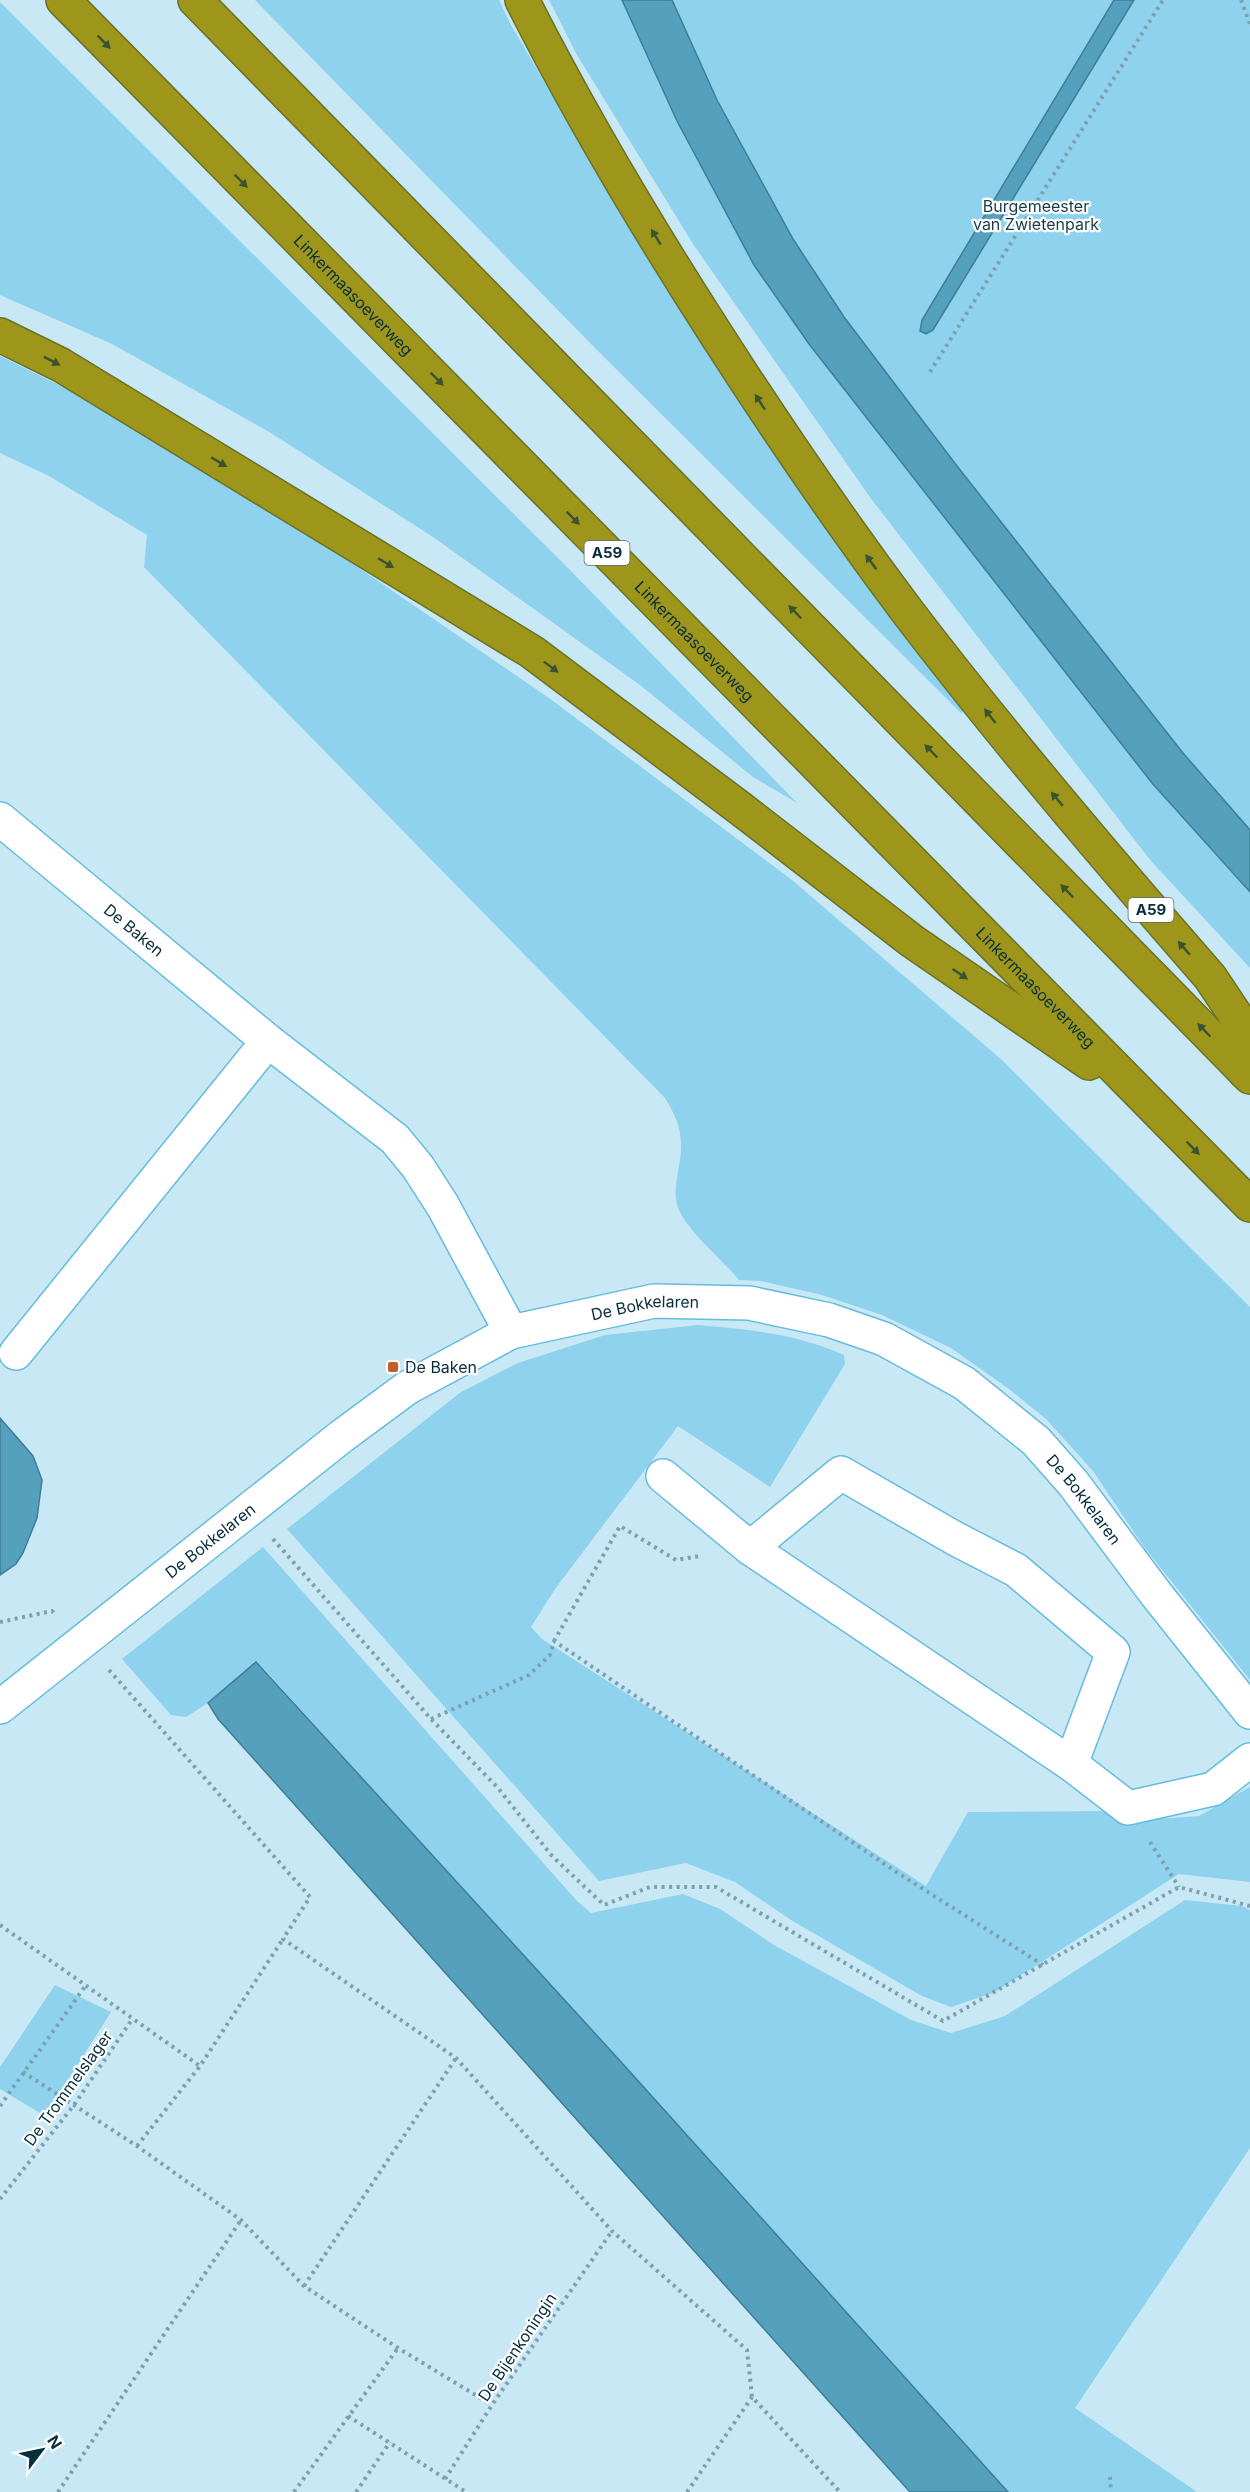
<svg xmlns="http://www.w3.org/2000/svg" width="1250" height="2492" font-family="Inter,sans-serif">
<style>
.green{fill:#8ed2ee}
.water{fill:#55a0bd;stroke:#3e7e97;stroke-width:1.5}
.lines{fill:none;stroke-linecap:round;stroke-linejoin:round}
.minor-casing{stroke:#65bcdd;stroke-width:36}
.highway-casing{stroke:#6a7226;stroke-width:36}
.path{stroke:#7ea1af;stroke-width:4;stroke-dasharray:3 4.5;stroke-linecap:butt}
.minor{stroke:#fff;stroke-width:33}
.highway{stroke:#9e961a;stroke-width:33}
.oneway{fill:#3c5331}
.poi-dot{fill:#c35e29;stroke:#fff;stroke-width:2}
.labels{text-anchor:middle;stroke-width:4.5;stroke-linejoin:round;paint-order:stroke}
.shield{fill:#fff;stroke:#526d77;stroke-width:1.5}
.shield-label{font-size:15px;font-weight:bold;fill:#082f3d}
.park-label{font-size:16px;fill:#193c49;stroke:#fff}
.street-label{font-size:16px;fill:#082f3d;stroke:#fff}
.poi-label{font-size:16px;fill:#082f3d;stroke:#fff;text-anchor:start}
</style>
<rect width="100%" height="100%" fill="#c8e8f6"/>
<path class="green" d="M 255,0 L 499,0 L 511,25 C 580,142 647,261 722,375 C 799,490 881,600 964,710 L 961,713 L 594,347 Z
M 549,0 L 622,0 L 677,121 L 754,265 L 809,344 L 1152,783 L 1250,892 L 1250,968 L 1151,861 L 872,500 L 693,244 L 577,55 Z
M 672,0 L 1250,0 L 1250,830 L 1183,753 L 957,466 L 844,317 L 793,239 L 717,100 Z
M 0,2 L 569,569 L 797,803 L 753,777 L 640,685 L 433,537 L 271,433 L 112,344 L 0,295 Z
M 0,356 L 101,406 L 340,555 L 549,698 L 792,880 L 1002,1060 L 1250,1307 L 1250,1680 L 1144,1547 L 1093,1471 L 1046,1419 L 1009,1389 L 951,1348 L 882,1315 L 822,1295 L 761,1281 L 739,1280 C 722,1259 690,1234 679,1210 C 670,1191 682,1165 681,1145 C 681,1126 674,1113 665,1098 L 144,567 L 147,535 L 49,476 L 0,453 Z
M 698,1325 C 747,1329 798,1334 844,1355 L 845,1364 L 770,1487 L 678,1426 L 555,1589 L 531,1627 L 542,1639 L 926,1886 L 968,1812 L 1113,1811 L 1156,1819 L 1199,1816 L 1250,1787 L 1250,1882 L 1179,1874 L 995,1992 L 951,2007 L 922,1996 L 791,1920 L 735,1882 L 686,1863 L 599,1881 L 287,1529 L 461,1392 L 518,1363 L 605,1335 Z
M 263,1547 L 577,1901 L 591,1913 L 683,1894 L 720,1909 L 774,1945 L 911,2020 L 951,2033 L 1005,2016 L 1185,1900 L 1242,1906 L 1250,1910 L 1250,2148 L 1075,2408 L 1197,2492 L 1008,2492 L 265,1670 L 256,1662 L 208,1703 L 186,1717 L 171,1715 L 122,1659 Z
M 55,1985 L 111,2012 L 45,2116 L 0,2089 L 0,2067 Z"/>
<path class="water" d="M 622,0 L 672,0 L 717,100 L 793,239 L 844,317 L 957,466 L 1183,753 L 1250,830 L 1250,892 L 1152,783 L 809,344 L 754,265 L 677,121 Z
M 1114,0 L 1134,0 L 933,330 L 926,334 L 920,331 L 922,320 Z
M 0,1418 L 33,1456 L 42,1480 L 37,1518 L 23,1553 L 16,1564 L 0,1575 Z
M 256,1662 L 622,2063 L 1008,2492 L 910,2492 L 218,1719 L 208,1703 Z"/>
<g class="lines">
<g class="minor-casing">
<g id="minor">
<path id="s1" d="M 0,819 L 268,1041 L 395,1139 L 418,1167 L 443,1206 L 511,1332"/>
<path d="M 16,1353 L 268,1041"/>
<path d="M 663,1476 L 750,1548 L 1071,1764 L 1128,1808 L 1213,1789 L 1250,1760"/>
<path d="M 750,1548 L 841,1473 L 956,1539 L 1016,1570 L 1113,1652 L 1071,1764"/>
<path id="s2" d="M 0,1707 L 342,1436 L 407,1388 L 511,1332 L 654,1301 L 749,1303 L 829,1320 L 884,1339 L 964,1383 L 1036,1441 L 1073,1483 L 1156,1594 L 1250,1712"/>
</g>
</g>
<g class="highway-casing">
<g id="highway">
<path id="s3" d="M 63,0 L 1250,1205"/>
<path d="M 195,0 L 1250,1077"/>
<path d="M 522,0 C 579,113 644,222 712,328 C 774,425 838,519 907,611 C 1003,737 1106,858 1210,977 L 1236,1016 L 1245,1072"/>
<path d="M 0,335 L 61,365 L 532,652 L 741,809 L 912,941 L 1089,1063"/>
</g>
</g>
<path class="path" d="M 1241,0 L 1250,24
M 930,372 L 1163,0
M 273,1539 L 431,1719 L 498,1788 L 552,1856 L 604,1905 L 650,1887 L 716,1887 L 943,2021 L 1179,1887 L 1250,1906
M 0,1622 L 52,1611 L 54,1613
M 554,1641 L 620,1526 L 676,1560 L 699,1556
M 109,1670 L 310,1897 L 283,1939 L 456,2058 L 612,2231 L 747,2350 L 752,2397 L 840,2492
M 431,1719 L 529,1675 L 550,1655 L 554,1641 L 901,1875 L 1043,1965
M 1150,1842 L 1179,1887
M 0,1925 L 200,2066
M 23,2072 L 137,2146 L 241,2220 L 304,2286 L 398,2348 L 492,2405
M 0,2106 L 86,1985
M 137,2146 L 200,2066 L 283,1939
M 0,2199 L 74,2105 L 133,2018
M 304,2286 L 456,2058
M 348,2416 L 466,2492
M 1110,2477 L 1111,2492
M 445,2479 L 492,2405 L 612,2231
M 58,2492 L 241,2220
M 294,2492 L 398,2348
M 356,2492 L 390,2442
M 687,2492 L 752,2397"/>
<use href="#minor" class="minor"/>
<use href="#highway" class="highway"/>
</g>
<defs><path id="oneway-solid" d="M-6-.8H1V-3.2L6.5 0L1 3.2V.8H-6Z" transform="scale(1.5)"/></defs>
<g class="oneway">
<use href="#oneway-solid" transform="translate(104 42) rotate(45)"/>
<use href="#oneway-solid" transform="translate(241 181) rotate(45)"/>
<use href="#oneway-solid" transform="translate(656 237) rotate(-121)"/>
<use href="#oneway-solid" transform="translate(52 361) rotate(27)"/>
<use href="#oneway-solid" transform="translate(437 379) rotate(45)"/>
<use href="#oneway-solid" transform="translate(760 402) rotate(-123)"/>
<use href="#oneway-solid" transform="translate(219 462) rotate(31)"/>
<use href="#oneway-solid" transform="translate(573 518) rotate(45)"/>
<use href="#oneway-solid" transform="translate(871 562) rotate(-126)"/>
<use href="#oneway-solid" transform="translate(386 563) rotate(31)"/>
<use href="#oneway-solid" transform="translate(795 612) rotate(-134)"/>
<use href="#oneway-solid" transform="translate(551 667) rotate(37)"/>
<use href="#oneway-solid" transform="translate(990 716) rotate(-128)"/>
<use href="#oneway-solid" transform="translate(931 751) rotate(-134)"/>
<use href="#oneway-solid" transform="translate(1057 799) rotate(-130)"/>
<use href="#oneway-solid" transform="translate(1067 891) rotate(-134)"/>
<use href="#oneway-solid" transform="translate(1184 948) rotate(-131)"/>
<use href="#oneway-solid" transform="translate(960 974) rotate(34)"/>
<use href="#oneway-solid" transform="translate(1204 1030) rotate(-134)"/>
<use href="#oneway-solid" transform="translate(1193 1148) rotate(45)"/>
</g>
<rect class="poi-dot" x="387" y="1361" width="12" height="12" rx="3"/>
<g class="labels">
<g class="shield">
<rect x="584.5" y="541" width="45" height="24" rx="4.5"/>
<rect x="1128.5" y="898" width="45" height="24" rx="4.5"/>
</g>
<g class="shield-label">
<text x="607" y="558">A59</text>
<text x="1151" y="915">A59</text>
</g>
<g class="park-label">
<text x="1036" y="212">Burgemeester<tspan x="1036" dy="18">van Zwietenpark</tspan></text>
</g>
<g class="street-label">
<text dy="6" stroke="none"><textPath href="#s3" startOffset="414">Linkermaasoeverweg</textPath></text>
<text dy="6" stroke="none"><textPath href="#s3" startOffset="900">Linkermaasoeverweg</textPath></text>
<text dy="6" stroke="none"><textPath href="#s1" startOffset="174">De Baken</textPath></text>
<text dy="6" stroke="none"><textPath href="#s3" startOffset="1386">Linkermaasoeverweg</textPath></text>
<text dy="6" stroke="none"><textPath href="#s2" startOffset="772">De Bokkelaren</textPath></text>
<text dy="6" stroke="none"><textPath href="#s2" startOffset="1276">De Bokkelaren</textPath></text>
<text dy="6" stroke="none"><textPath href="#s2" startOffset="268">De Bokkelaren</textPath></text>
<text transform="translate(68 2088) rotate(-54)" y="6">De Trommelslager</text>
<text transform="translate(517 2347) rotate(-56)" y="6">De Bijenkoningin</text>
</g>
<g class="poi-label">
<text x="405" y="1373">De Baken</text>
</g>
</g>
<g transform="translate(42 2450) rotate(58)" stroke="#ffffff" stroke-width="4.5" paint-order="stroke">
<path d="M0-4.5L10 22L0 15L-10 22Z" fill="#082f3d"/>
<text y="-9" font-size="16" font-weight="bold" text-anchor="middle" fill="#082f3d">N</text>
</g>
</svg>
